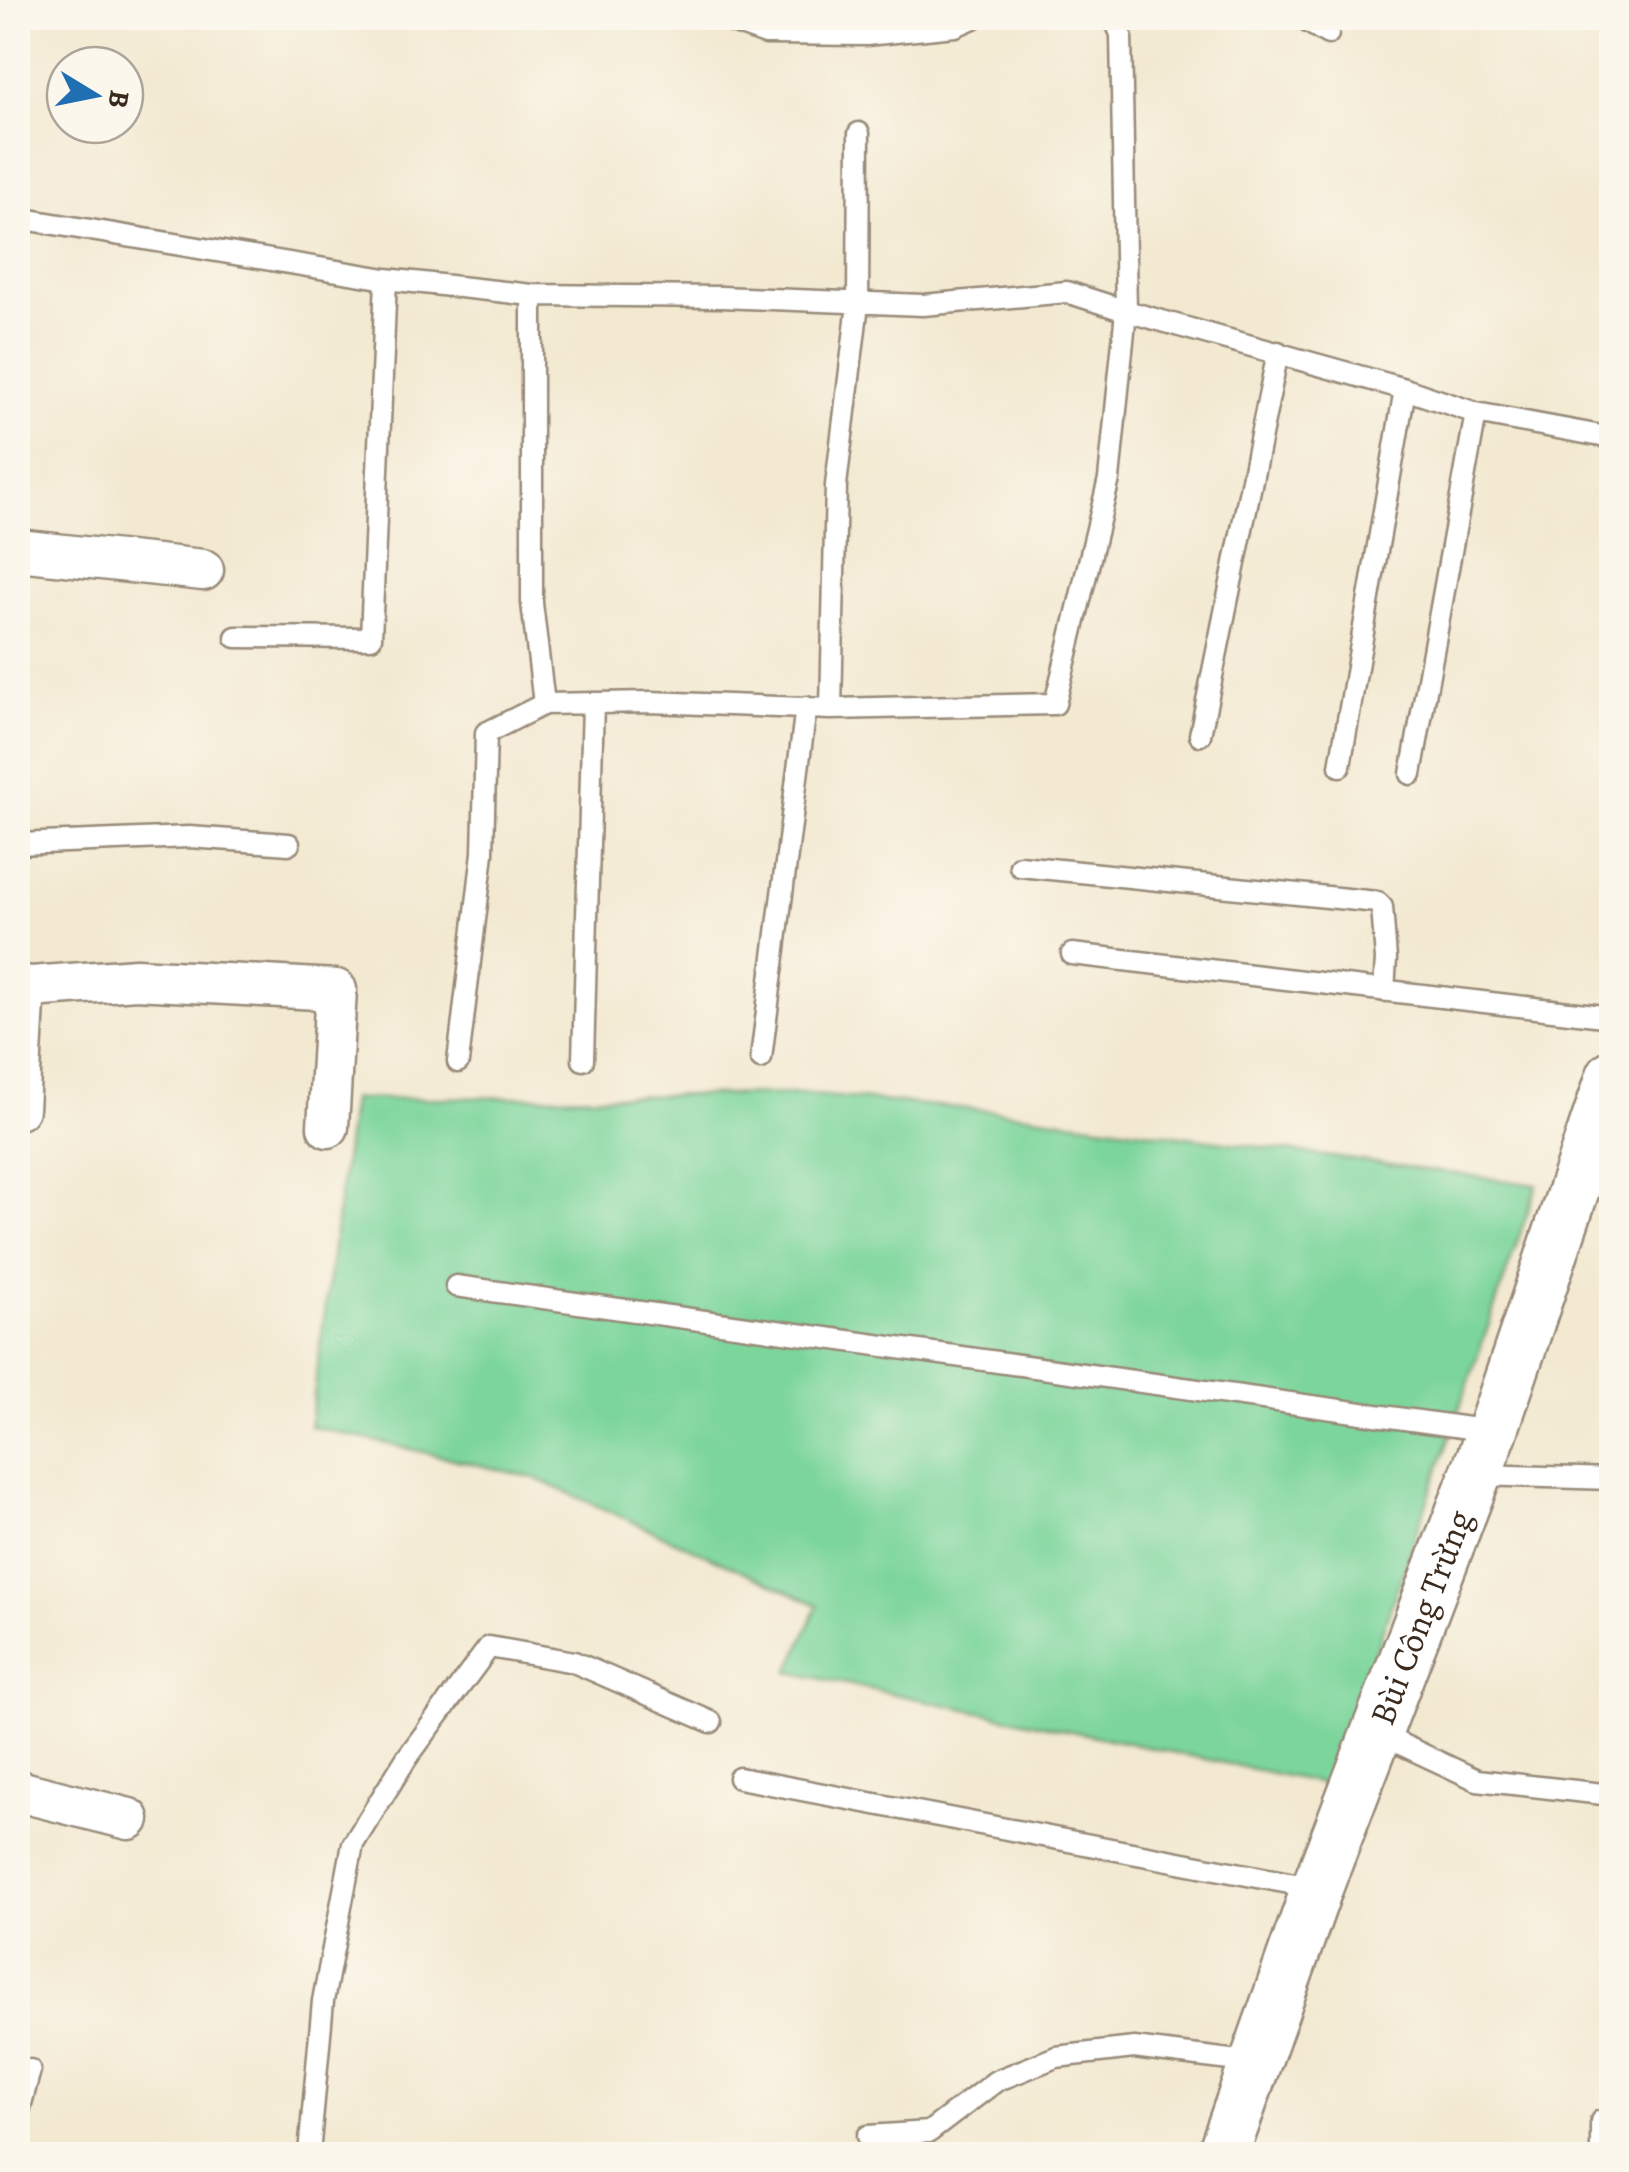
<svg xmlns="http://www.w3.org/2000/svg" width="1629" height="2172" font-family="Alegreya,serif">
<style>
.green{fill:#7cd59b;stroke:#5c805c;stroke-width:2.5}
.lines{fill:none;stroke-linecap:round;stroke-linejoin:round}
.service-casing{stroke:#978a78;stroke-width:25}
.minor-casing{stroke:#978a78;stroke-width:45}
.tertiary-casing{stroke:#978a78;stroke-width:55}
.service{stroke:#fff;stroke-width:20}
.minor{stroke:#fff;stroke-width:40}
.tertiary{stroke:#fff;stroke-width:50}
.labels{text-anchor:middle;stroke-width:9;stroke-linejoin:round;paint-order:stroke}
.street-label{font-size:35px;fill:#3b2a1e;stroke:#fbf7ec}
</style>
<rect width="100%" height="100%" fill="#fbf7ec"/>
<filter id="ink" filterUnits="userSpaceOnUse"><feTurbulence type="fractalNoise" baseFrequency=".01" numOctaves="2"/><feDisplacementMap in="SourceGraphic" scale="20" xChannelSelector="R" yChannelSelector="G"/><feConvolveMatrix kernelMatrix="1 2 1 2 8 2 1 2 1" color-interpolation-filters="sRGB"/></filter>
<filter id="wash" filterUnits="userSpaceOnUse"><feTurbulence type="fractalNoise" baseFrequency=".0048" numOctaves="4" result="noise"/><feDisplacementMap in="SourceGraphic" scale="40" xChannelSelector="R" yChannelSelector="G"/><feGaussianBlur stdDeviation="2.25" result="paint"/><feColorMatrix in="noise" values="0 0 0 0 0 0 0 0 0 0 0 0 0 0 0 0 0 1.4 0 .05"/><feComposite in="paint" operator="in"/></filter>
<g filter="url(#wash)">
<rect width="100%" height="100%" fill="#f3e9d1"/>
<path class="green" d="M 802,1094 L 1005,1112 L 1537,1185 L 1329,1785 L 789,1672 L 818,1605 L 535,1478 L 310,1426 L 352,1099 Z"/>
</g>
<g filter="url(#ink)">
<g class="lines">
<g class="service-casing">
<path id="service" d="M 721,18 L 766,34 L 866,35 L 955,26 L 973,18
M 1301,18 L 1328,34
M 18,218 L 386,279 L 532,295 L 721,297 L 923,305 L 1067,292 L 1126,311 L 1405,389 L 1476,413 L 1612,438
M 532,295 L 532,603 L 544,704
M 236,637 L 371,638 L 386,279
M 831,709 L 836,485 L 858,304 L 859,133
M 1200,735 L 1278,352
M 1340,766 L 1405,389
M 1411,774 L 1476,413
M 18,844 L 189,837 L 289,844
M 1020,866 L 1377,902 L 1382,907 L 1386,959 L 1384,991
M 1072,954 L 1612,1017
M 761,1058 L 806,707
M 583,1060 L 593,703
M 458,1062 L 483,853 L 486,733 L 544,704 L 650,702 L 831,709 L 1055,704 L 1109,479 L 1126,311 L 1121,34 L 1114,18
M 456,1286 L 1490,1431
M 1478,1475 L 1612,1479
M 1377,1733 L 1477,1780 L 1612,1795
M 739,1778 L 1315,1888
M 18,2115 L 30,2070
M 868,2136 L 929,2132 L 996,2081 L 1056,2057 L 1134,2048 L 1254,2063
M 309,2154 L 323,2001 L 353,1844 L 406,1759 L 489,1647 L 574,1662 L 711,1722
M 1601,2154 L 1601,2121"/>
</g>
<g class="minor-casing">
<path id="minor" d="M 18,550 L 203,570
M 18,988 L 136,979 L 336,990 L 328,1127
M 18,1109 L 25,986
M 18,1791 L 129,1819"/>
</g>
<g class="tertiary-casing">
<g id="tertiary">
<path id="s1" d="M 1223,2154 L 1317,1888 L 1492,1432 L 1612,1076"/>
</g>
</g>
<use href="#service" class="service"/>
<use href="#minor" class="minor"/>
<use href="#tertiary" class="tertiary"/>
</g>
</g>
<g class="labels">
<g class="street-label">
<text dy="12" stroke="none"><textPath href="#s1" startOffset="572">Bùi Công Trừng</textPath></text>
</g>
</g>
<rect width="1629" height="2172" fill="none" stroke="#fbf7ec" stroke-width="60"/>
<g transform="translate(95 95) rotate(100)"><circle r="48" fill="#fbf7ec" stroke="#aea59a" stroke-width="2.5"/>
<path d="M0-8L18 38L0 25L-18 38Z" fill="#1f6fb2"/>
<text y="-15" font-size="28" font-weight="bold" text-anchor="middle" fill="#3b2a1e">B</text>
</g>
</svg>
